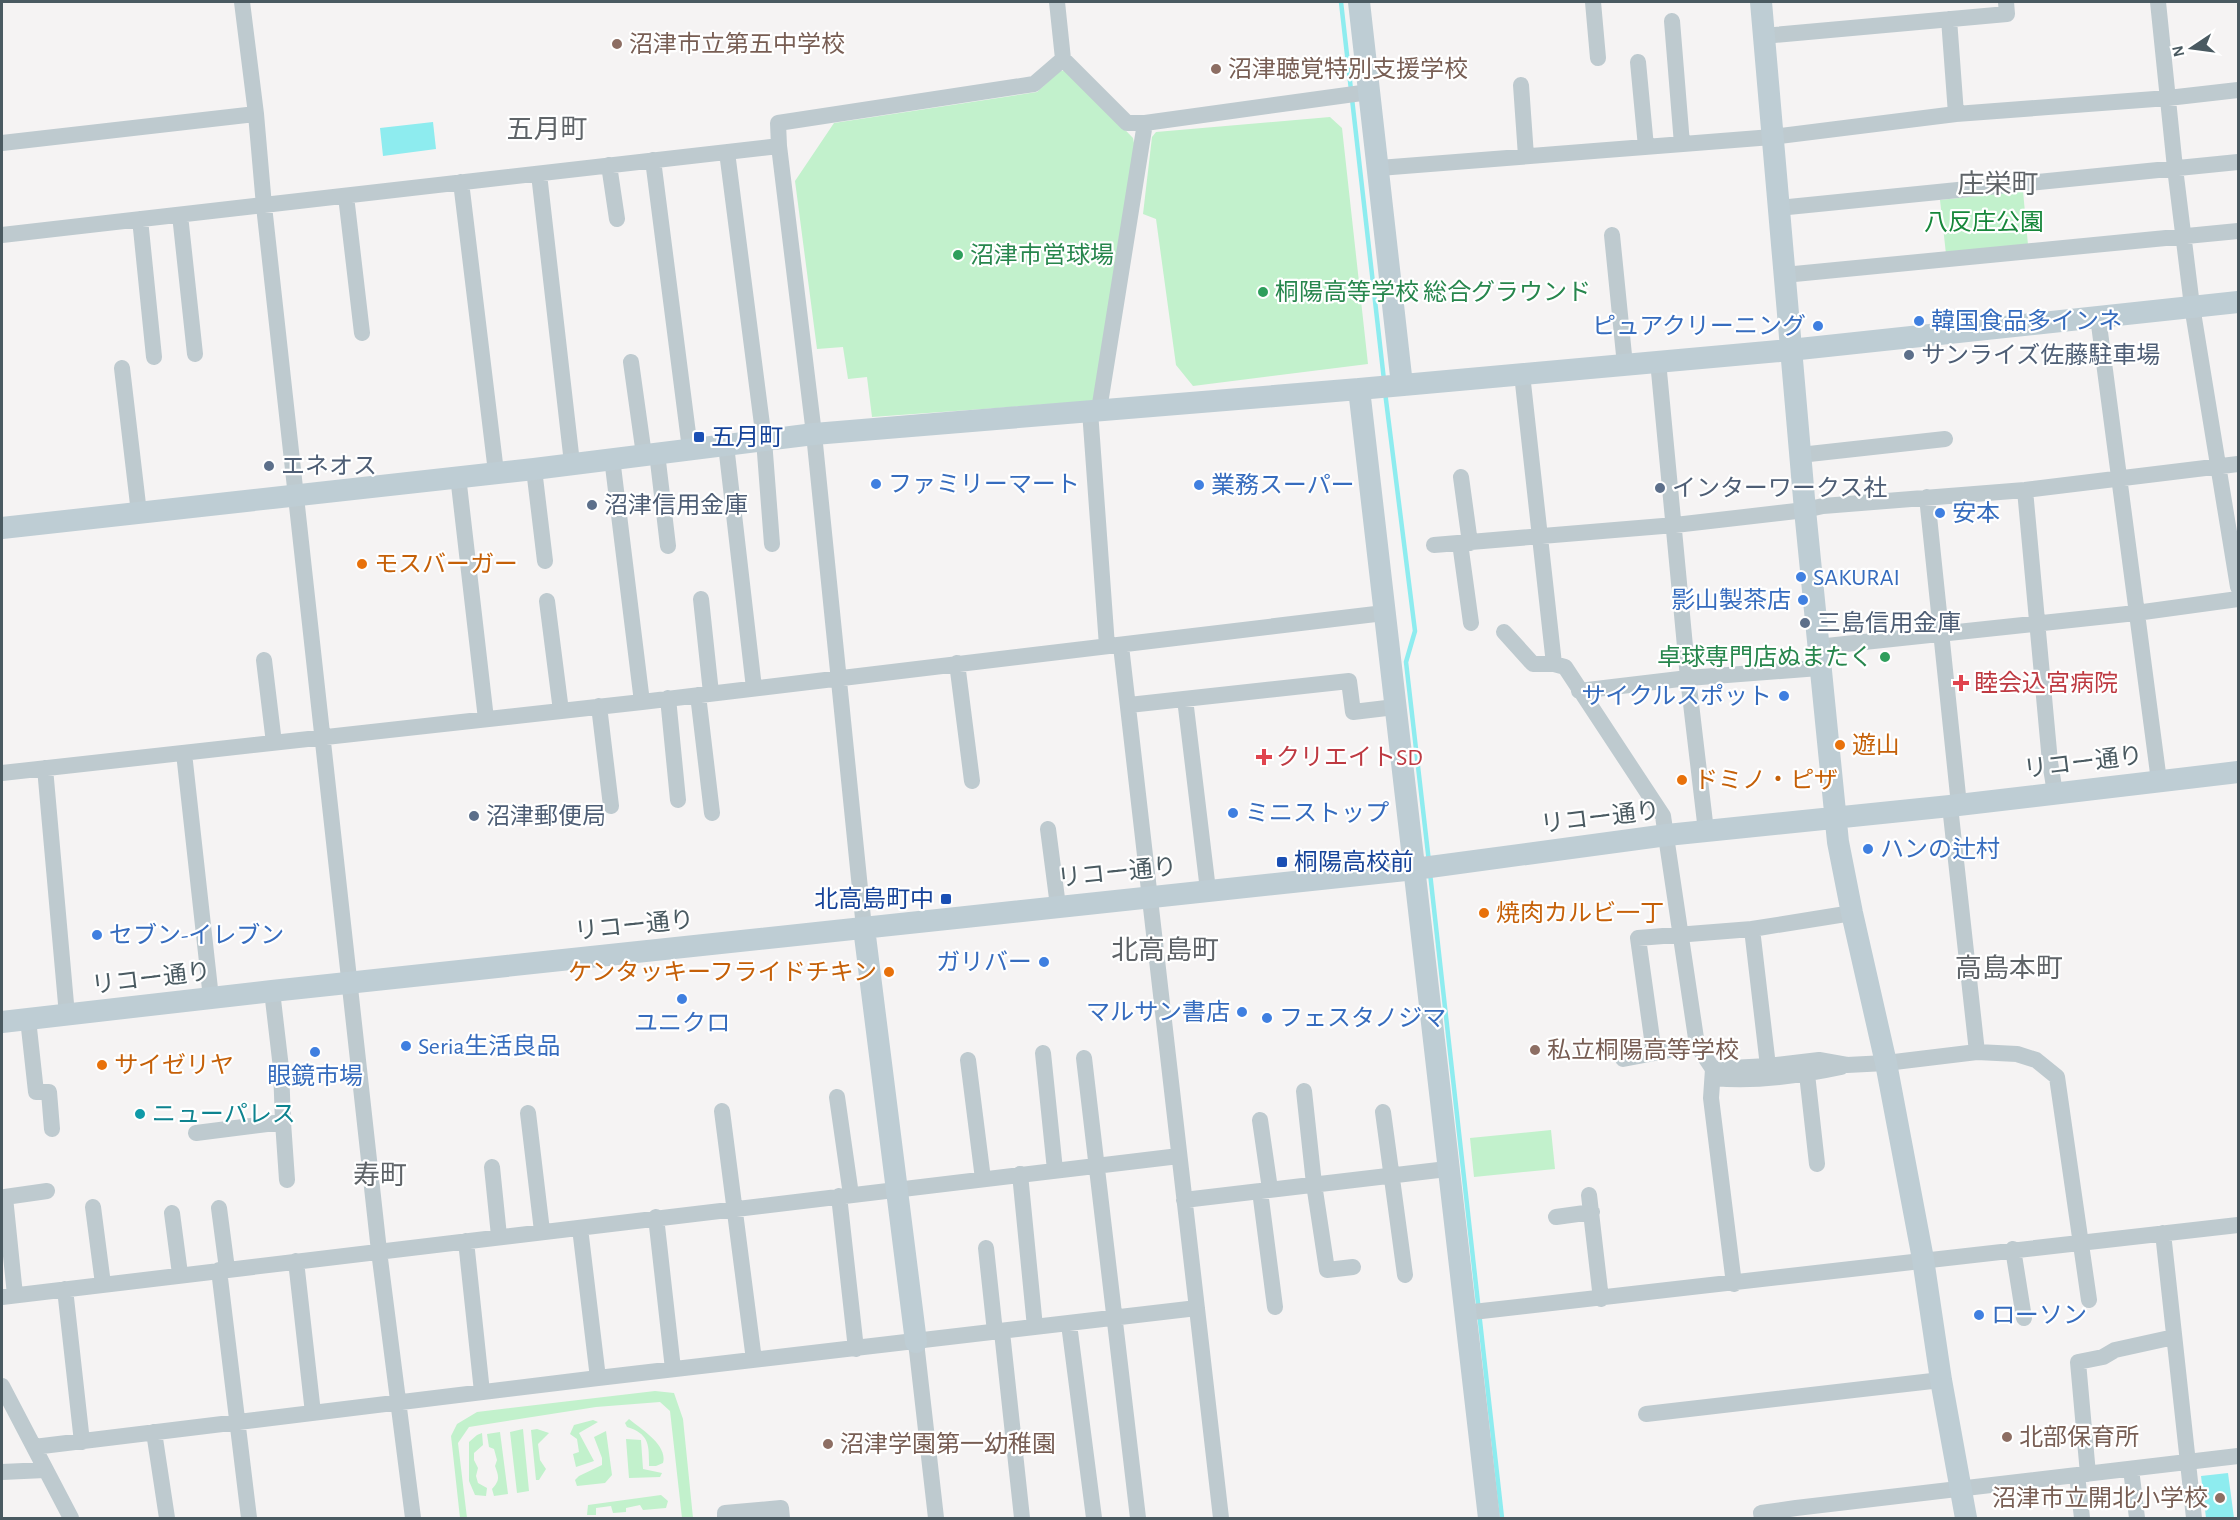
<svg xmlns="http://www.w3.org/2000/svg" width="2240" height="1520" font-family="'Alegreya Sans','Noto Sans JP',sans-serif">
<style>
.green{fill:#c2f1cc}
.water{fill:#8eecef}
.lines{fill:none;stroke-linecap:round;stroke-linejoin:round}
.stream{stroke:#8eecef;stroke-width:4.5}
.street{stroke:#becacf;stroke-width:16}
.secondary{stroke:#becdd4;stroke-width:22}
.education-dot{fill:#8d6e63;stroke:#fff;stroke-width:2}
.leisure-dot{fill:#2e9e5b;stroke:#fff;stroke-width:2}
.shop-dot{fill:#3f7fe0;stroke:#fff;stroke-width:2}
.service-dot{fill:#5c6f8a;stroke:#fff;stroke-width:2}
.transit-dot{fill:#1a4fb4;stroke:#fff;stroke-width:2}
.food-dot{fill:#e8710a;stroke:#fff;stroke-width:2}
.health-dot{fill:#e0444e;stroke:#fff;stroke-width:2}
.culture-dot{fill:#0f9aa8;stroke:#fff;stroke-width:2}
.labels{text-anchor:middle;stroke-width:4.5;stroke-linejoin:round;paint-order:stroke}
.education-label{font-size:24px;fill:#785e54;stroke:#fff;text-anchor:start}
.park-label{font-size:24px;fill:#16873a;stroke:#fff}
.leisure-label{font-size:24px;fill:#27864d;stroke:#fff;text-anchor:start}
.shop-label{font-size:24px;fill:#366cbe;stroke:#fff;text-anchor:start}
.service-label{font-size:24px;fill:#4e5e75;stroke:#fff;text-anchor:start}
.transit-label{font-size:24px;fill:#164399;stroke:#fff;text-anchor:start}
.food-label{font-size:24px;fill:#c56008;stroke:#fff;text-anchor:start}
.health-label{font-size:24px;fill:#be3a42;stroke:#fff;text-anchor:start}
.street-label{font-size:24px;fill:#4a5a61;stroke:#fff}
.culture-label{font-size:24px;fill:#0d838f;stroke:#fff;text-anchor:start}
.quarter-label{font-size:27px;fill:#5f6468;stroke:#fff}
</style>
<rect width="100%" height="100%" fill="#f5f3f3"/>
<path class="green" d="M 1067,70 L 1133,138 L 1135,148 L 1093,401 L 872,417 L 867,377 L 848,379 L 843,347 L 817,349 L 795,181 L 834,123 L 1037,92 L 1060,71 Z
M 1330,117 L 1342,128 L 1368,364 L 1193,386 L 1176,365 L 1156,219 L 1143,214 L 1152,137 L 1156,132 Z
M 2023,191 L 2028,245 L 1946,254 L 1940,200 Z
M 1551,1130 L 1555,1169 L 1474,1177 L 1470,1138 Z
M 655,1391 L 674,1393 L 683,1419 L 693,1518 L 682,1518 L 670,1411 L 660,1402 L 596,1407 L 469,1427 L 458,1443 L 467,1518 L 460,1518 L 451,1436 L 457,1424 L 477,1412 Z
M 629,1419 C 641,1429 668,1445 663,1463 L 656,1466 L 649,1466 C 649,1446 650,1434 627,1427 L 625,1423 Z
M 593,1420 L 598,1422 L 579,1433 L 594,1461 L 576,1467 L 573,1454 L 579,1452 L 577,1439 L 570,1434 L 574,1425 Z
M 523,1429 L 529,1491 L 517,1493 L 510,1432 Z
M 537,1429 L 549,1433 L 538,1444 L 540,1460 L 546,1469 L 539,1480 L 536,1480 L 531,1430 Z
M 606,1431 L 612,1475 L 605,1483 L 577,1486 L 575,1480 L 579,1476 L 602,1465 L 602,1458 L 594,1437 Z
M 500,1432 L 508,1494 L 494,1496 L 492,1489 C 500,1480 499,1477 495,1466 L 497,1460 L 494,1449 L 489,1447 L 487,1434 Z
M 482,1433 L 483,1445 L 474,1453 L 474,1460 L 478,1468 L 476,1476 L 478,1483 L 487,1488 L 486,1496 L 475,1495 L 469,1481 L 469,1442 L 477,1435 Z
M 626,1439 L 641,1440 L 643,1469 L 662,1473 L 660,1477 L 629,1478 Z
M 661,1495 L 668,1501 L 666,1508 L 643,1510 L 640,1505 L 626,1508 L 626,1512 L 613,1513 L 611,1506 L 596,1508 L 596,1515 L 587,1515 L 588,1505 Z"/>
<path class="water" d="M 433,122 L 436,149 L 383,156 L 380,128 Z
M 2228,1473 L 2234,1518 L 2206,1518 L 2201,1476 Z"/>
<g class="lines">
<path class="stream" d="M 1341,2 L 1384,380
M 1385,392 L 1415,631 L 1406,662 L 1429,862
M 1430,873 L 1502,1518"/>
<path class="street" d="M 242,2 L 256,114 L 264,206 L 379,1251 L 413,1518
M 1057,2 L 1063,59 L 1127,123 L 1145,123 L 1369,92
M 1593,2 L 1598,58
M 2158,2 L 2175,168 L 2192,306 L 2238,587
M 1949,19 L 1956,114
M 1672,21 L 1682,144
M 1763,36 L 2007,14 L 2006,2
M 1638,62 L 1646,147
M 1521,85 L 1526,156
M 2,143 L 256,114
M 779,146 L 778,123 L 1034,84 L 1063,59
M 727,152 L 764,440 L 772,544
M 653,160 L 690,449
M 609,165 L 617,219
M 1379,168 L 1772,137 L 1956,114 L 2168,98 L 2238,90
M 539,174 L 572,463
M 461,182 L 496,472
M 346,196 L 362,333
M 1778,208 L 2238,162
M 180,215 L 195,354
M 140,219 L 154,357
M 2,235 L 779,146 L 814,434 L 864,928
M 1612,235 L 1625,365
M 1784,275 L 2238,231
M 2098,317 L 2159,781
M 1658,361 L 1688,678 L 1706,831
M 631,362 L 644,455
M 122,368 L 139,513
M 1522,374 L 1554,664 L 1565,667 L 1663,816 L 1697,1045 L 1713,1069 L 1711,1098 L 1734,1284
M 1099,410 L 1145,123
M 1090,411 L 1107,646
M 726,445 L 754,688
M 657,453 L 668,546
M 1800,455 L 1945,439
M 612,458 L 642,702
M 534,469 L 545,561
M 458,476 L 486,719
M 1461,477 L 1470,543
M 2025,490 L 2050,762 L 2055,793
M 1927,497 L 1959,805
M 1460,543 L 1471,623
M 1434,545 L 1675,525 L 1805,510 L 1823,506 L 2025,490 L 2238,464
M 701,599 L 711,693
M 547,601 L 561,711
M 1504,632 L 1533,664 L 1554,664
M 1121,646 L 1221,1518
M 1817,647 L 2136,613 L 2238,599
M 264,660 L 274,743
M 957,663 L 972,781
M 1579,691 L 1688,678 L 1819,668
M 698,695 L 712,813
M 668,698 L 678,800
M 1185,699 L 1208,890
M 1129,705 L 1349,681 L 1353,712 L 1395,707
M 599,706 L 611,806
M 184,753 L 211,998
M 45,768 L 67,1015
M 2,773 L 642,702 L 1384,613
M 1950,806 L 1977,1052
M 1048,829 L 1058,906
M 28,1019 L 36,1092 L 49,1092 L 52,1129
M 1043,1053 L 1055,1170
M 1654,1053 L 1638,938 L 1752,929
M 1084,1058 L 1138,1518
M 1623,1059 L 1697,1045
M 968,1060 L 983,1179
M 1768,1066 L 1752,929 L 1852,913
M 1713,1069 L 1768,1066 L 1819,1060 L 1847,1065 L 1886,1063 L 1977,1052 L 2017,1054 L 2036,1060 L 2057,1077 L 2089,1300
M 1807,1074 L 1817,1164
M 1714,1078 C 1756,1082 1799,1076 1841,1067
M 1304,1091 L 1314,1184 L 1327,1270 L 1353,1267
M 837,1097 L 851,1195
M 722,1111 L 754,1360
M 1383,1112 L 1405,1275
M 528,1113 L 542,1231
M 1260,1120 L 1270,1189
M 283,1122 L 287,1180
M 196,1133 L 283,1122 L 281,1068 L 272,991
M 492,1167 L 499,1236
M 1020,1174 L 1035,1327
M 1260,1191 L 1275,1307
M 1589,1195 L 1601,1299
M 839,1196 L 856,1349
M 1184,1200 L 1447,1169
M 93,1207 L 103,1284
M 219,1208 L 227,1269
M 172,1213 L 180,1274
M 656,1217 L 673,1369
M 1556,1217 L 1592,1212
M 580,1228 L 598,1378
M 2163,1233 L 2194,1518
M 466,1241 L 482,1392
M 986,1248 L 995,1332
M 2013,1249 L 2024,1318
M 296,1261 L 313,1413
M 219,1270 L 249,1518
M 65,1289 L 82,1442
M 15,1295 L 5,1197 L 47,1191
M 2,1297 L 1179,1156
M 1464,1313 C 1722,1286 1980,1252 2238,1225
M 1069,1324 L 1094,1518
M 1002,1332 L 1022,1518
M 916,1342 L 936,1518
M 2,1386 L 71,1518
M 1646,1414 L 1941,1380
M 154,1432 L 167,1518
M 34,1447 L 598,1378 L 1197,1308
M 2131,1469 L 2137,1518
M 2,1472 L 45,1470
M 2088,1474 L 2078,1362 L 2103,1357 L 2115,1350 L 2174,1337
M 2077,1475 L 2082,1518
M 725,1518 L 725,1513 L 781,1508 L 782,1518
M 1762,1518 L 1761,1513 L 1796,1508 L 2238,1456"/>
<path class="secondary" d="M 1359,2 L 1402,385
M 1761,2 L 1805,510 L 1838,842 L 1852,913 L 1886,1063 L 1923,1259 L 1941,1380 L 1966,1518
M 1359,389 L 1489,1518
M 2,528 L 534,469 L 814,434 L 1359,389 L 1790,350 L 2238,302
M 864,928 L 916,1342
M 2,1022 L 272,991 L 1415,869 L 1667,835 L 1950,806 L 2238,772"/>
</g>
<g class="education-dot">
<circle cx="617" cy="44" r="6"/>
<circle cx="1216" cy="69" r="6"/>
<circle cx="1535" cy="1050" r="6"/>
<circle cx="2007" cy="1437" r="6"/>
<circle cx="828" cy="1444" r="6"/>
<circle cx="2220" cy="1498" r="6"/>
</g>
<g class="leisure-dot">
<circle cx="958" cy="255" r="6"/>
<circle cx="1263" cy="292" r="6"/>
<circle cx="1885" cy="657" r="6"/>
</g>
<g class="shop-dot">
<circle cx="1919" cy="321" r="6"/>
<circle cx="1818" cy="326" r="6"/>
<circle cx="876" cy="484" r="6"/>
<circle cx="1199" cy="485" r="6"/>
<circle cx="1940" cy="513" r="6"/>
<circle cx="1801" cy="577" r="6"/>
<circle cx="1803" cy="600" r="6"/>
<circle cx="1784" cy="696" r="6"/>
<circle cx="1233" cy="813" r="6"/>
<circle cx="1868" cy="849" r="6"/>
<circle cx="97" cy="935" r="6"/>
<circle cx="1044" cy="962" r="6"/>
<circle cx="682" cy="999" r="6"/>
<circle cx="1242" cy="1012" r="6"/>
<circle cx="1267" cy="1018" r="6"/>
<circle cx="406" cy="1046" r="6"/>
<circle cx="315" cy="1052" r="6"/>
<circle cx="1979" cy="1315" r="6"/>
</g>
<g class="service-dot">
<circle cx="1909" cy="355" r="6"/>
<circle cx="269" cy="466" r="6"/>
<circle cx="1660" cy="488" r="6"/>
<circle cx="592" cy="505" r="6"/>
<circle cx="1805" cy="623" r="6"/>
<circle cx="474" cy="816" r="6"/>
</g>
<g class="transit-dot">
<rect x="693" y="431" width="12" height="12" rx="3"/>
<rect x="1276" y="856" width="12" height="12" rx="3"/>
<rect x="940" y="893" width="12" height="12" rx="3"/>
</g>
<g class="food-dot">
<circle cx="362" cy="564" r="6"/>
<circle cx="1840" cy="745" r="6"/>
<circle cx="1682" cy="780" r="6"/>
<circle cx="1484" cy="913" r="6"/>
<circle cx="889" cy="972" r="6"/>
<circle cx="102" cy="1065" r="6"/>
</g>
<g class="health-dot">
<path d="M1958 674h6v6h6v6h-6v6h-6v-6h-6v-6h6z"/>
<path d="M1261 748h6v6h6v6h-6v6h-6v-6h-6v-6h6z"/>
</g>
<circle class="culture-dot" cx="140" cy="1114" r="6"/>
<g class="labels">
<g class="education-label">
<text x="629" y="52">沼津市立第五中学校</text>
<text x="1228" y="77">沼津聴覚特別支援学校</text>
<text x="1547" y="1058">私立桐陽高等学校</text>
<text x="2019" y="1445">北部保育所</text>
<text x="840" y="1452">沼津学園第一幼稚園</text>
<text x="2208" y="1506" text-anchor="end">沼津市立開北小学校</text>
</g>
<g class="park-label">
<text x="1984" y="230">八反庄公園</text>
</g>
<g class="leisure-label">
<text x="970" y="263">沼津市営球場</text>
<text x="1275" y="300">桐陽高等学校 総合グラウンド</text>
<text x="1873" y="665" text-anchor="end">卓球専門店ぬまたく</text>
</g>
<g class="shop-label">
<text x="1931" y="329">韓国食品多インネ</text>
<text x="1806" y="334" text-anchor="end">ピュアクリーニング</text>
<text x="888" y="492">ファミリーマート</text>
<text x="1211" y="493">業務スーパー</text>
<text x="1952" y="521">安本</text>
<text x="1813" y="585">SAKURAI</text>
<text x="1791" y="608" text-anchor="end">影山製茶店</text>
<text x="1772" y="704" text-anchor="end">サイクルスポット</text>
<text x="1245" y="821">ミニストップ</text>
<text x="1880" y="857">ハンの辻村</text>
<text x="109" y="943">セブン-イレブン</text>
<text x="1032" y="970" text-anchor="end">ガリバー</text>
<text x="1230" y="1020" text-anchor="end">マルサン書店</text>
<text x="1279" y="1026">フェスタノジマ</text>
<text x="682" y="1031" text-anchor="middle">ユニクロ</text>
<text x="418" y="1054">Seria生活良品</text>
<text x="315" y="1084" text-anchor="middle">眼鏡市場</text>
<text x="1991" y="1323">ローソン</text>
</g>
<g class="service-label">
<text x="1921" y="363">サンライズ佐藤駐車場</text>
<text x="281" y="474">エネオス</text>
<text x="1672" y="496">インターワークス社</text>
<text x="604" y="513">沼津信用金庫</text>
<text x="1817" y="631">三島信用金庫</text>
<text x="486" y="824">沼津郵便局</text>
</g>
<g class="transit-label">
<text x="711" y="445">五月町</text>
<text x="1294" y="870">桐陽高校前</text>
<text x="934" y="907" text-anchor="end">北高島町中</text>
</g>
<g class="food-label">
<text x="374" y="572">モスバーガー</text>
<text x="1852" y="753">遊山</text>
<text x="1694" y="788">ドミノ・ピザ</text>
<text x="1496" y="921">焼肉カルビ一丁</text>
<text x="877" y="980" text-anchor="end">ケンタッキーフライドチキン</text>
<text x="114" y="1073">サイゼリヤ</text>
</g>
<g class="health-label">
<text x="1974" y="691">睦会込宮病院</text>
<text x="1276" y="765">クリエイトSD</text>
</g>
<g class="street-label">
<text transform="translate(2083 762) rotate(-7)" y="8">リコー通り</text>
<text transform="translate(1600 817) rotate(-7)" y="8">リコー通り</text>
<text transform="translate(1117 872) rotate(-6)" y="8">リコー通り</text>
<text transform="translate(634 925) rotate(-6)" y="8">リコー通り</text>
<text transform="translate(151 978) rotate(-7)" y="8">リコー通り</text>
</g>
<g class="culture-label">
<text x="152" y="1122">ニューパレス</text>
</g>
<g class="quarter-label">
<text x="547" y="138">五月町</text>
<text x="1998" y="193">庄栄町</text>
<text x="1165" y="959">北高島町</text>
<text x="2009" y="977">高島本町</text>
<text x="380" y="1184">寿町</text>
</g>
</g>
<rect width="2240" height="1520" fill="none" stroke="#4a5a61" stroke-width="6"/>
<g transform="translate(2192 48) rotate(257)" stroke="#ffffff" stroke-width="4.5" paint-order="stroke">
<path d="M0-4.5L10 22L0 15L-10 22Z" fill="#4a5a61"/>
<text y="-9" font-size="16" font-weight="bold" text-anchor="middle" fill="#4a5a61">N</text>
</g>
</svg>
